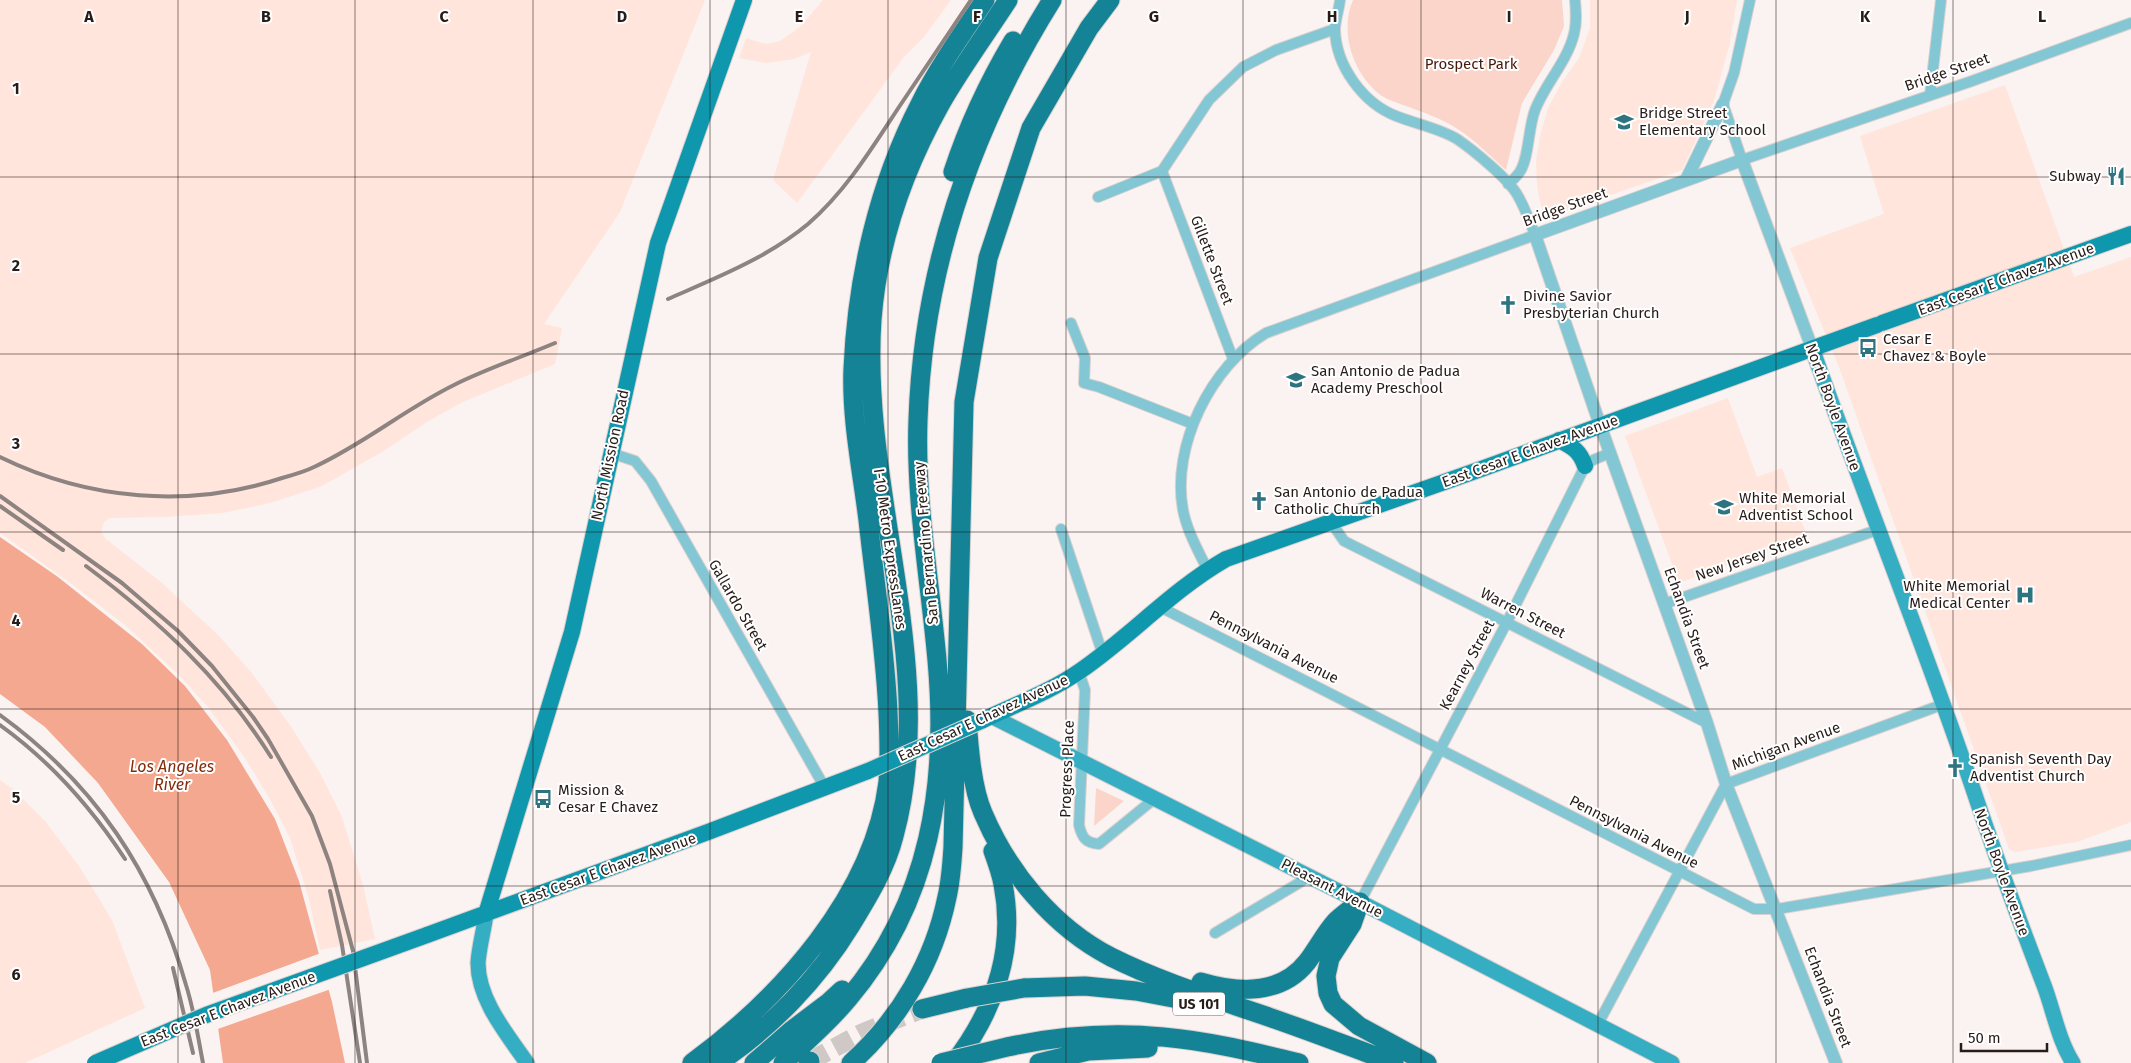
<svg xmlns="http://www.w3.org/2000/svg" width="2131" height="1063" font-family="'Fira Sans',sans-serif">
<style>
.built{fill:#ffe5dc}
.green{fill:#fbd5c9}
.water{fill:#f4a890}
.pier{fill:#faf3f1}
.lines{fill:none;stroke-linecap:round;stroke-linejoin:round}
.motorway-tunnel{stroke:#d0c8c6;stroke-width:19;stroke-dasharray:19 9;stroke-linecap:butt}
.minor-casing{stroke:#d8d1ce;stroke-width:12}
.tertiary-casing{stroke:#d8d1ce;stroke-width:14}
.secondary-casing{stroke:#d8d1ce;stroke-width:17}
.primary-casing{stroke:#d8d1ce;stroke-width:18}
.motorway-casing{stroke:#d8d1ce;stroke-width:21}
.minor{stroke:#83c6d4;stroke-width:10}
.tertiary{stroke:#83c6d4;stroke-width:12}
.secondary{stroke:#35adc3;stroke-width:15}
.primary{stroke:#0e97ad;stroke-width:16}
.motorway{stroke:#138395;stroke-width:19}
.rail{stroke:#8d8380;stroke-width:4}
.primary-bridge-casing{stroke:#d8d1ce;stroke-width:18;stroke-linecap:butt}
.motorway-bridge-casing{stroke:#d8d1ce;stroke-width:21;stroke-linecap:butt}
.primary-bridge{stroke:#0e97ad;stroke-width:16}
.motorway-bridge{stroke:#138395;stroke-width:19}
.grid{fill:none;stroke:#281c18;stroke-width:1;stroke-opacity:0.55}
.labels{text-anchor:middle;stroke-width:4;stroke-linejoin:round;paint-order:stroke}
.shield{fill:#fff;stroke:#68605d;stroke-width:1}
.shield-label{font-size:14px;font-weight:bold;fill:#281c18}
.park-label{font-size:15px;fill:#48190a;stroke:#fff}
.street-label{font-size:15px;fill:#281c18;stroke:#fff}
.poi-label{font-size:15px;fill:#281c18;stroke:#fff;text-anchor:start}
.water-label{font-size:16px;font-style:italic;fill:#832c0c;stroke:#fff}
.grid-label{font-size:16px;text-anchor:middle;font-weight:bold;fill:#281c18;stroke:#fff;stroke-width:4;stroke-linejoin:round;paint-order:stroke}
</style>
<rect width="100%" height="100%" fill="#faf3f1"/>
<path class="built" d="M 0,0 L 705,0 L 620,212 L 544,324 L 562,328 L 555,364 L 463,402 L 430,420 L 382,452 L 320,487 L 270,503 L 223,513 L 166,517 L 110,518 L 104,522 L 101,532 L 106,539 L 161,582 L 218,635 L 251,672 L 292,728 L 320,773 L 342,817 L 363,885 L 375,939 L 320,950 L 309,899 L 290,838 L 271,801 L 245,758 L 208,707 L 178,674 L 125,625 L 73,585 L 0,533 Z
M 823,0 L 951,0 L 924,37 L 904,57 L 797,203 L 773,180 L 811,52 L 794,59 L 766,63 L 739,58 L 746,38 L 766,44 L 780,41 L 801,26 Z
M 1590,0 L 1737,0 L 1729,47 L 1713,103 L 1682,170 L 1545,218 L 1539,198 L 1537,184 L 1536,161 L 1540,136 L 1548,108 L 1562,82 L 1579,58 L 1590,28 Z
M 2005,85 L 2074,277 L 2131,257 L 2131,822 L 2077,842 L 2015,852 L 2009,849 L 1839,367 L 1790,248 L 1884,214 L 1860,136 Z
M 1728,398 L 1757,477 L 1782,468 L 1807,536 L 1679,583 L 1625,436 Z
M 0,780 L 14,790 L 45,821 L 79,866 L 112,920 L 145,1008 L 25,1063 L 0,1063 Z"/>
<path class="green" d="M 1353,0 L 1562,0 L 1564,26 L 1554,50 L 1522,103 L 1506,170 C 1491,157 1476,141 1459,130 C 1442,118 1422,112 1403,105 C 1396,102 1388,100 1382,96 C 1353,75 1339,32 1353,0 Z
M 1096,788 L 1124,801 L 1094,826 Z"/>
<path class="water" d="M 0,537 L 58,577 L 142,644 L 185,686 L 227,740 L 275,819 L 299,881 L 332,1002 L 345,1063 L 223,1063 L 210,970 L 169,882 L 98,783 L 45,727 L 0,694 Z"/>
<path class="pier" d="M 321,953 L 331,989 L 215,1030 L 210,994 Z"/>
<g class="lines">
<path class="motorway-tunnel" d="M 810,1061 L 862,1033 L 922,1009"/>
<g class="minor-casing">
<path id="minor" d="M 1750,0 L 1734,73 L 1723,104 L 1742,160 L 1972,81 L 2131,23
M 1930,95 L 1941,0
M 1162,171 L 1233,359
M 1508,184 C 1512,181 1516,177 1519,173 C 1529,160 1528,128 1535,110 C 1545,84 1567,62 1574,34 C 1577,22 1576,12 1575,0
M 1098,197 L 1162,171 L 1209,100 L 1243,67 L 1276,50 L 1335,29
M 1071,323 L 1085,358 L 1084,383 L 1099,387 L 1193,424
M 611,453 L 635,461 L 651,481 L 825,788
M 1331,522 L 1344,541 L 1707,723
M 1061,529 L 1103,655
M 1207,569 C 1198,550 1187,531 1183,510 C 1171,446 1211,366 1266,333 L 1535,235 C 1530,222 1525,208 1518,196 C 1509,179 1473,150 1457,139 C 1439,128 1416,124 1396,116 C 1363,103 1336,66 1335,30 C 1335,20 1339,10 1340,0
M 1664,604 L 1877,530
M 1160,607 L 1754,909 L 1777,909 L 2031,866 L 2131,845
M 1079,672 L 1085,690 L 1079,825 C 1082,838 1086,843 1099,844 L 1154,799
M 1360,902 L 1507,622 L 1585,466 L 1593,460 L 1610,453
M 1215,933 L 1309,877
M 1598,1024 L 1726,784 L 1944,704"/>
</g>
<g class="tertiary-casing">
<path id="tertiary" d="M 1686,180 L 1723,104
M 1812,348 L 1742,160 L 1535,235 L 1600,425 L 1707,723 L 1726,784 L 1836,1063"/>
</g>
<g class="secondary-casing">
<path id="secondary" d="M 1812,348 C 1863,493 1921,637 1971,783 C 1994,852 2019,920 2045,988 C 2054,1013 2059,1041 2073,1063
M 991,716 L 1360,902 L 1672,1063
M 486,914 C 484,930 479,947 478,963 C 478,1000 507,1034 527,1063"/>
</g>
<g class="primary-casing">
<path id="primary" d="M 1882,323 L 2131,234
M 1559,440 C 1573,447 1580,451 1585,466
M 981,721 C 1014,705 1050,692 1080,671 C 1131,636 1172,590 1226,559 L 1484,468 L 1877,325
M 486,914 L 572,632 L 658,243 L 744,0
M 427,935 L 708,832 L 868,771"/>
</g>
<g class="motorway-casing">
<path id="motorway" d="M 953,172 C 968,126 988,83 1013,41
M 967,720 C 969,748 972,788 983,813 C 1008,872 1053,927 1111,957 C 1155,979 1201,994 1248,1010 C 1297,1026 1345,1045 1394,1063
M 1359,904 L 1352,924 L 1330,958 L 1326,976 L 1328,993 L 1333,1004 L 1359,1026 L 1427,1063
M 1201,982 C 1238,993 1281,995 1307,962 C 1317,949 1325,933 1336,921 C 1343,914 1352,908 1360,902
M 1024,988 L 1085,986 L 1136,991 L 1194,1002
M 922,1009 L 967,998
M 1007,1047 C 1058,1036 1111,1032 1163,1037 C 1209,1041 1254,1052 1299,1063
M 692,1063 C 780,998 874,896 888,782 C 890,759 889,735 888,712 C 885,648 875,584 868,520 C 862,471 851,419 853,369 C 857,278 878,185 920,104 C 938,68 962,34 985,0
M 718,1063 C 771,1028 818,979 851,925 C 868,897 886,868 894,836 C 940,667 860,492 872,319 C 878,243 904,169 941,103 C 961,68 986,34 1008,0
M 754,1063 L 792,1030 L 829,1002 L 842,990
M 783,1063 C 806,1042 829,1022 848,999 C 931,901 948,783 937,660 C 930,580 915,501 918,420 C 923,269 972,128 1052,0
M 808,1063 L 810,1061
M 851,1063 C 900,1019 934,961 947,897 C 951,880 952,863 953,847 L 964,402 L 988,258 L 1031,128 L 1089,28 L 1110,0
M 954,1063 C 994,1011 1016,950 1003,884 C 1001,873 997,862 993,851
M 1039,1063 L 1088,1051 L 1148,1048"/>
</g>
<use href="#minor" class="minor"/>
<use href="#tertiary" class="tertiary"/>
<use href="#secondary" class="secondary"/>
<use href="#primary" class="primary"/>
<use href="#motorway" class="motorway"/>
<path class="rail" d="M 668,299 C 716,278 767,258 808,224 C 846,191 872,148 899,107 C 923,71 947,36 971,0
M 0,457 C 88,500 189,509 282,478 C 293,475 304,472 314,467 C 364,444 405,409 454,385 C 486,369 522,357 555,343
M 0,496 L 122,583 L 178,631 L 212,666 L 253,717 L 268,739 L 312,816 L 330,864 L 353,951 L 367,1063
M 0,506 L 63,550
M 86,566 C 158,620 223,680 271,757
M 0,715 C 95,784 154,872 186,985 C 194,1010 198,1037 203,1063
M 0,725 C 50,761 91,807 125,859
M 330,891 L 342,945 L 360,1063
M 173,968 L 193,1053"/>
<g class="primary-bridge-casing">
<path id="primary-bridge" d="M 868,771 L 981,721
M 95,1063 L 206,1015 L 427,935"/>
</g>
<g class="motorway-bridge-casing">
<path id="motorway-bridge" d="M 967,998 L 1024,988
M 941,1063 L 1007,1047"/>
</g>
<use href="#primary-bridge" class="primary-bridge"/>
<use href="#motorway-bridge" class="motorway-bridge"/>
</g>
<path class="grid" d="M 178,0 L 178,1063M 355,0 L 355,1063M 533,0 L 533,1063M 710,0 L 710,1063M 888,0 L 888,1063M 1066,0 L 1066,1063M 1243,0 L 1243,1063M 1421,0 L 1421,1063M 1598,0 L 1598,1063M 1776,0 L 1776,1063M 1953,0 L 1953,1063M 0,177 L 2131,177M 0,354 L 2131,354M 0,532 L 2131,532M 0,709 L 2131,709M 0,886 L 2131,886"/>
<defs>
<g id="school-bare" transform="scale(1.5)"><path d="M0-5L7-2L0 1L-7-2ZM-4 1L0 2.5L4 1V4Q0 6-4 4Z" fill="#2d7380" stroke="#fff" stroke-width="2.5" paint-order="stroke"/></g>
<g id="restaurant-bare" transform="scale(1.5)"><path d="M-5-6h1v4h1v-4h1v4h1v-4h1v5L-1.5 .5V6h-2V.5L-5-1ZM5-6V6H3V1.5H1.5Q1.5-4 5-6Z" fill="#2d7380" stroke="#fff" stroke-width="2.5" paint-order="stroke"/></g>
<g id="church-bare" transform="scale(1.5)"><path d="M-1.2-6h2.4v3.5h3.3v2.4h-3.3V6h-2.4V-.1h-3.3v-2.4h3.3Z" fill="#2d7380" stroke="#fff" stroke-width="2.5" paint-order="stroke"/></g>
<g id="bus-bare" transform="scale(1.5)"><path d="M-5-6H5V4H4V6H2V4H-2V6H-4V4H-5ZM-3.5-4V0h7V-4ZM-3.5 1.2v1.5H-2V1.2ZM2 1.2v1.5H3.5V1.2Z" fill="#2d7380" stroke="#fff" stroke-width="2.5" paint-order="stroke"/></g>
<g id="hospital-bare" transform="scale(1.5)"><path d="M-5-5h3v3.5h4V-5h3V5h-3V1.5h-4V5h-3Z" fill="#2d7380" stroke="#fff" stroke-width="2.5" paint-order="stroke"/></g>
</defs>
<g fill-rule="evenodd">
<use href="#school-bare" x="1624" y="122"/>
<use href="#restaurant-bare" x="2116" y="176"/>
<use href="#church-bare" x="1508" y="305"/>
<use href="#bus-bare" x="1868" y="348"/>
<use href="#school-bare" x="1296" y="380"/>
<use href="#church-bare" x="1259" y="501"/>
<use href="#school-bare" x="1724" y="507"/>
<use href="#hospital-bare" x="2025" y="595"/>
<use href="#church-bare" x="1955" y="768"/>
<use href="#bus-bare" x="543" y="799"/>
</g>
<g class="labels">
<rect class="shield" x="1173" y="992.5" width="52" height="23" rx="4"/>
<g class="shield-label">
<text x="1199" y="1009">US 101</text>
</g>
<g class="park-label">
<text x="1471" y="69">Prospect Park</text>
</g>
<g class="street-label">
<text transform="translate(1947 72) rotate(-19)" y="5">Bridge Street</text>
<text transform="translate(1565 207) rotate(-20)" y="5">Bridge Street</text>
<text transform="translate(1212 260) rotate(69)" y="5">Gillette Street</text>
<text transform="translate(2006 279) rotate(-20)" y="5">East Cesar E Chavez Avenue</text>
<text transform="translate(1833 407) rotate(70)" y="5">North Boyle Avenue</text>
<text transform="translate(1530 451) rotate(-20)" y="5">East Cesar E Chavez Avenue</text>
<text transform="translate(610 455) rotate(-78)" y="5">North Mission Road</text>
<text transform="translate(926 543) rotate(-95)" y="5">San Bernardino Freeway</text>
<text transform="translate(890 549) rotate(82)" y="5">I-10 Metro ExpressLanes</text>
<text transform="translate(1752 557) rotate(-19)" y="5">New Jersey Street</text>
<text transform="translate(738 605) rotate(60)" y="5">Gallardo Street</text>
<text transform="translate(1523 613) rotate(27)" y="5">Warren Street</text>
<text transform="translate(1687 618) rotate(70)" y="5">Echandia Street</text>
<text transform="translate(1274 647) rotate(27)" y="5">Pennsylvania Avenue</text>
<text transform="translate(1467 665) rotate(-62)" y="5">Kearney Street</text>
<text transform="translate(983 718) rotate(-25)" y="5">East Cesar E Chavez Avenue</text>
<text transform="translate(1786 746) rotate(-20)" y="5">Michigan Avenue</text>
<text transform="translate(1067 769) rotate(-88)" y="5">Progress Place</text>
<text transform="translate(1634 832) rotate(27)" y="5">Pennsylvania Avenue</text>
<text transform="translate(608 869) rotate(-20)" y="5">East Cesar E Chavez Avenue</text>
<text transform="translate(2002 872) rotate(70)" y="5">North Boyle Avenue</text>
<text transform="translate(1332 888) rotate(27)" y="5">Pleasant Avenue</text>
<text transform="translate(1828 997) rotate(69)" y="5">Echandia Street</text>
<text transform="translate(228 1009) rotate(-21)" y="5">East Cesar E Chavez Avenue</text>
</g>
<g class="poi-label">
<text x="1639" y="118">Bridge Street<tspan x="1639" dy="17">Elementary School</tspan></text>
<text x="2101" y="181" text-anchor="end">Subway</text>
<text x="1523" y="301">Divine Savior<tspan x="1523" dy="17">Presbyterian Church</tspan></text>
<text x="1883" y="344">Cesar E<tspan x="1883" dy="17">Chavez &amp; Boyle</tspan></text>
<text x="1311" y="376">San Antonio de Padua<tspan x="1311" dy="17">Academy Preschool</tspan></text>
<text x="1274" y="497">San Antonio de Padua<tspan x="1274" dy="17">Catholic Church</tspan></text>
<text x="1739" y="503">White Memorial<tspan x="1739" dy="17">Adventist School</tspan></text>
<text x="2010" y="591" text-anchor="end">White Memorial<tspan x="2010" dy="17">Medical Center</tspan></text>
<text x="1970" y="764">Spanish Seventh Day<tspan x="1970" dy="17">Adventist Church</tspan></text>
<text x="558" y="795">Mission &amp;<tspan x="558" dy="17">Cesar E Chavez</tspan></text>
</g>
<g class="water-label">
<text x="172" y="772">Los Angeles<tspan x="172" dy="18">River</tspan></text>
</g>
</g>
<g class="grid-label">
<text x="89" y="22">A</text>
<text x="266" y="22">B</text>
<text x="444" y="22">C</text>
<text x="622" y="22">D</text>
<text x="799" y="22">E</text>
<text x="977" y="22">F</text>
<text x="1154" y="22">G</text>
<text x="1332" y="22">H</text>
<text x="1509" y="22">I</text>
<text x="1687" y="22">J</text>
<text x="1865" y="22">K</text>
<text x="2042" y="22">L</text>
<text x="16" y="94">1</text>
<text x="16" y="271">2</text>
<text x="16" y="449">3</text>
<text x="16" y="626">4</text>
<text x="16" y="803">5</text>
<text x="16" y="980">6</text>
</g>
<path d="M1961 1043v8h86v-8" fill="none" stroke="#281c18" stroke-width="2.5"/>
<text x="1968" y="1043" font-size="15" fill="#281c18" stroke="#ffffff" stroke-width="4" paint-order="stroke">50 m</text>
</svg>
